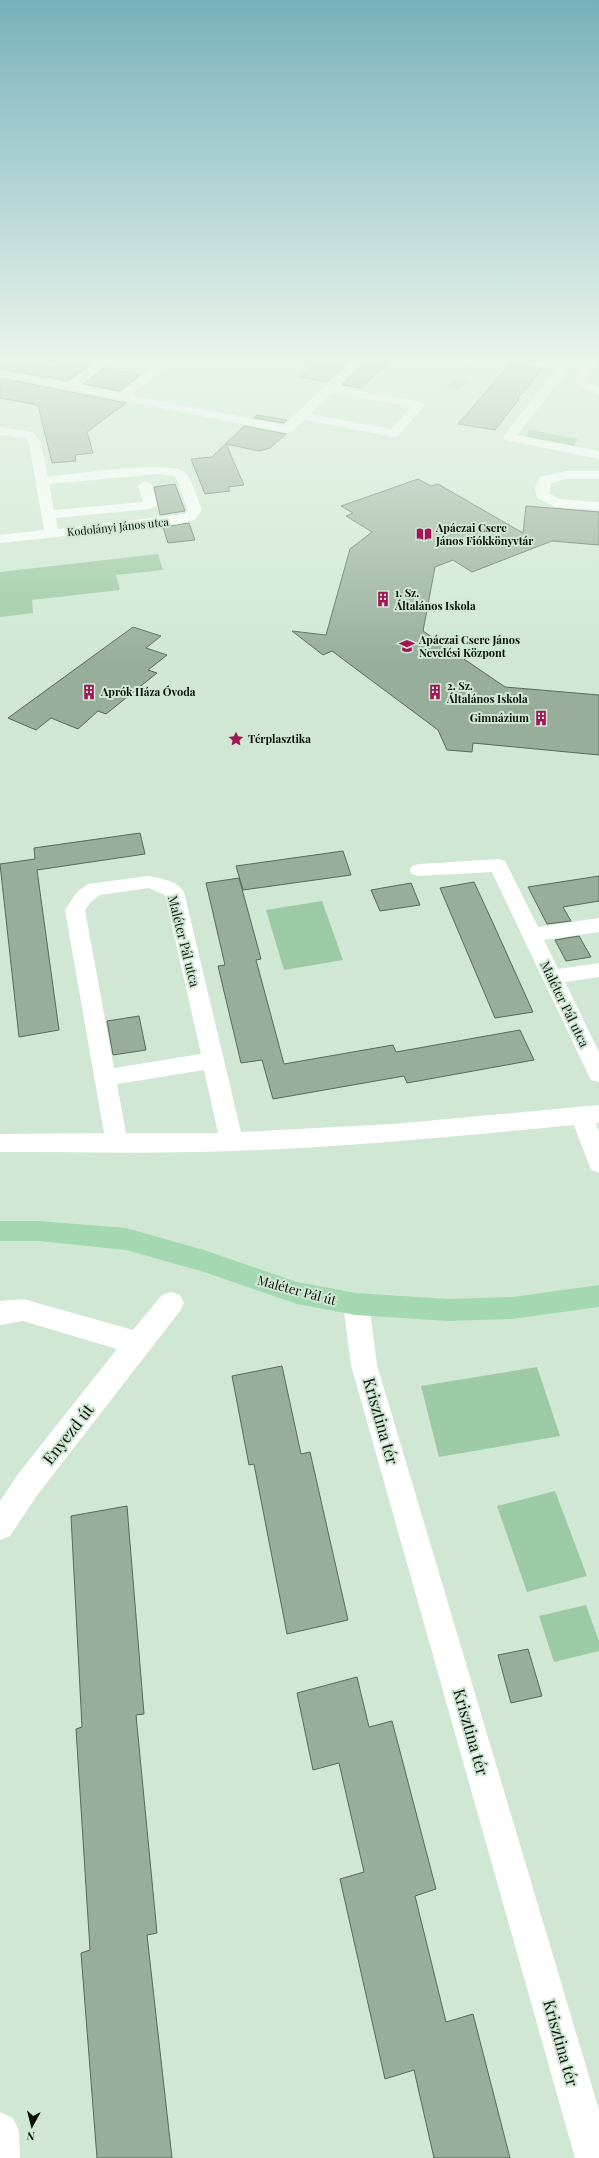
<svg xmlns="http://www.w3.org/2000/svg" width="599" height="2158" font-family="'Playfair Display',serif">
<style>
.green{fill:#9ccaa4}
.building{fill:#97ae9a;stroke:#566a59}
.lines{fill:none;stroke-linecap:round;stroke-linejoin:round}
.minor{fill:#fff;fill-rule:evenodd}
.major{fill:#a4d8b0;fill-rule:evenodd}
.labels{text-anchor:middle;stroke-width:4;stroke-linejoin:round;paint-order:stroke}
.far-street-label{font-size:11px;fill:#080f09;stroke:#d0e8d3}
.far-poi-label{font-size:11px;font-weight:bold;fill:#080f09;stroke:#d0e8d3;text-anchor:start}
.street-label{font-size:13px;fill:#080f09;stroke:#d0e8d3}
.near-street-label{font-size:16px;fill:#080f09;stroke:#d0e8d3}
</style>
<rect width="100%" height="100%" fill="#d0e8d3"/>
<path class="green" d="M 453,379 L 467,381 L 459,390 L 445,387 Z
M 530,430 L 578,439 L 572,448 L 524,439 Z
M 158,554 L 163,570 L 116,575 L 120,590 L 32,600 L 33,613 L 0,617 L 0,572 Z
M 322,901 L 343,960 L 284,970 L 266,910 Z
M 537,1367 L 560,1436 L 439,1457 L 421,1386 Z
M 555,1491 L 587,1576 L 527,1592 L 497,1506 Z
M 586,1605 L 599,1641 L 599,1651 L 554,1662 L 539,1616 Z"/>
<path class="building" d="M 8,360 L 22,360 L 58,367 L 66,361 L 89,366 L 68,381 L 0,369 L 0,366 Z
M 319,360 L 350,360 L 327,382 L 300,377 Z
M 366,360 L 390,360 L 361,388 L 342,385 Z
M 513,360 L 517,360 L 519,364 L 543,369 L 518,398 L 519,399 L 495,430 L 458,424 Z
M 104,368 L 140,375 L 120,391 L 84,384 Z
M 0,378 L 126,403 L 87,432 L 93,453 L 75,455 L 76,461 L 52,463 L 38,405 L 0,398 Z
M 257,415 L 287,420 L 284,423 L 254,418 Z
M 244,426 L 286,434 L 270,448 L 259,451 L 226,444 L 244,485 L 228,487 L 230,491 L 205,494 L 191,459 L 212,457 Z
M 418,479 L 431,486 L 438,484 L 523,533 L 526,506 L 599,512 L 599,545 L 552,541 L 472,572 L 453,560 L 435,567 L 423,631 L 505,687 L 599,695 L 599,755 L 473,743 L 472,752 L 447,750 L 438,730 L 332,651 L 323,655 L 292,631 L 326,635 L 350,549 L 372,532 L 346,516 L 353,513 L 341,506 Z
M 175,484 L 185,511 L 160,515 L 154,487 Z
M 189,523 L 195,540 L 168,543 L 163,527 Z
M 133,627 L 161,636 L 146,648 L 167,655 L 148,670 L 157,673 L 106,714 L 98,711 L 78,729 L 51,718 L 36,730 L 8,718 Z
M 140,833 L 145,854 L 37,870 L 59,1030 L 19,1037 L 0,864 L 35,859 L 34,848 Z
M 343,851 L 351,875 L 243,890 L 236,866 Z
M 599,876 L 599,901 L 563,907 L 571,921 L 547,924 L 528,887 Z
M 239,878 L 261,959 L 256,960 L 284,1064 L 393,1045 L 396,1052 L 520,1030 L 534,1060 L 407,1083 L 404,1076 L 273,1099 L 262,1060 L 241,1063 L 218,966 L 225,965 L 206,883 Z
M 474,882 L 492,921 L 533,1012 L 495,1018 L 440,888 Z
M 411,883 L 420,905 L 380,911 L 371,890 Z
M 579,936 L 591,957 L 566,961 L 555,940 Z
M 139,1016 L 146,1050 L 113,1055 L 107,1021 Z
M 282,1366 L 301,1454 L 310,1452 L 348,1620 L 287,1634 L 254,1464 L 249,1465 L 232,1376 Z
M 127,1506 L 144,1714 L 136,1715 L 157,1933 L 147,1935 L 172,2158 L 97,2158 L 81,1953 L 90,1950 L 76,1729 L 82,1727 L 71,1516 Z
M 528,1649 L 542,1696 L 511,1703 L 498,1655 Z
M 357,1677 L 369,1727 L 392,1721 L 436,1889 L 415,1896 L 446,2022 L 473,2014 L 510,2158 L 434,2158 L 414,2070 L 385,2079 L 340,1879 L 364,1872 L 339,1763 L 313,1770 L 297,1693 Z"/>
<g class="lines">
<path class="minor" d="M 99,360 L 112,360 L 80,385 L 120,393 L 162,360 L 174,360 L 132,395 L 284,425 L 353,360 L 365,360 L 338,387 L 419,401 L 425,405 L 398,436 L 394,437 L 304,420 L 291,432 L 287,433 L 0,376 L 0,370 L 68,383 ZM 332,393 L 411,407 L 391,429 L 310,414 Z
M 457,360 L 484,360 L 492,364 L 486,367 L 462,363 Z
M 518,360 L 539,360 L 561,364 L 567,361 L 585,364 L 588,360 L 599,360 L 587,378 L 587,382 L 599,387 L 599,394 L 578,386 L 575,378 L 581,370 L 570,368 L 517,435 L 599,451 L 599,459 L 505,440 L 503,437 L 505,434 L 556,370 L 519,363 Z
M 0,427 L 33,432 L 41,443 L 48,477 C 71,474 169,460 184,472 C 193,479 197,499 202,510 L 194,520 L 179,524 L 0,543 L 0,535 L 44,530 L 29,443 L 25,438 L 0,435 ZM 158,474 L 174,476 L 176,478 L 188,510 L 184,514 L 58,529 L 56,518 L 150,509 L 157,505 L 152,485 L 145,481 L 138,485 L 143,502 L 54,510 L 49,484 Z
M 566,471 L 599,471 L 599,479 L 566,479 L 551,483 L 549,493 L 559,499 L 599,502 L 599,510 L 556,507 L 537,498 L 535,488 L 540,477 Z
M 498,859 L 505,861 L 538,927 L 599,918 L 599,932 L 544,940 L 558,969 L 599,963 L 599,977 L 565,982 L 599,1052 L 599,1082 L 591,1080 L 588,1074 L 492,872 L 419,876 L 412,874 L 410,870 L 412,866 L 419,864 Z
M 149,876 C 162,879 176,880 184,892 L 241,1132 L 393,1124 L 599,1105 L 599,1123 L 596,1123 L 599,1132 L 599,1173 L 591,1170 L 574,1125 C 460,1136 347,1147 233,1151 C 155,1154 78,1152 0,1152 L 0,1134 L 104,1133 L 65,910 L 77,892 L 88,884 ZM 149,888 L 165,895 L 201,1054 L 114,1068 L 85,910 L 91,902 L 100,895 ZM 204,1070 L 218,1133 L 126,1133 L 117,1084 Z
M 171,1292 L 180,1295 L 184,1303 L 180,1311 L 38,1494 L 10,1536 L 0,1540 L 0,1501 L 18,1474 L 117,1349 L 23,1321 L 0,1325 L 0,1301 L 23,1299 L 133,1330 L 162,1295 Z
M 356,1293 L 365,1296 L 369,1304 L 377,1365 L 599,2110 L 599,2158 L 575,2158 L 351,1365 L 343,1304 L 347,1296 Z
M 0,2112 L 13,2118 L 19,2131 L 20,2158 L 0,2158 Z"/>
<path class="major" d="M 0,1221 L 39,1221 L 126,1228 L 204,1250 L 297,1282 L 356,1293 L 448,1299 L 512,1297 L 599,1285 L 599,1307 L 512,1319 L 448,1321 L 356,1315 L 297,1304 L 204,1272 L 126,1250 L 39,1241 L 0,1241 Z"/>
</g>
<linearGradient id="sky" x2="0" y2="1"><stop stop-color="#76b1bc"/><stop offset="0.54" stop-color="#eaf5eb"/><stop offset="1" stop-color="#eaf5eb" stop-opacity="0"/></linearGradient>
<rect width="599" height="663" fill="url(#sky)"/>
<defs>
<g id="library-bare" transform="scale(1.2)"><path d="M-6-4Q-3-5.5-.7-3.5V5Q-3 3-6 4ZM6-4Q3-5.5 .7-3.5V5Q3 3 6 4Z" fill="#a31458" stroke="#d0e8d3" stroke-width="2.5" paint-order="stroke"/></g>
<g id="building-bare" transform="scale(1.2)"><path d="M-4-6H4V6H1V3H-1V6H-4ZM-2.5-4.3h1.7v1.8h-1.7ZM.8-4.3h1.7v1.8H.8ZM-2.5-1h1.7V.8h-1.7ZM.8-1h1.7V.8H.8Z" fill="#a31458" stroke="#d0e8d3" stroke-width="2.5" paint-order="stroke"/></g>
<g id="school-bare" transform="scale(1.2)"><path d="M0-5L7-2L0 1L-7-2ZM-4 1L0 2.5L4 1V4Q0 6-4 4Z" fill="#a31458" stroke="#d0e8d3" stroke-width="2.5" paint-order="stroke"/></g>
<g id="sight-bare" transform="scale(1.2)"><path d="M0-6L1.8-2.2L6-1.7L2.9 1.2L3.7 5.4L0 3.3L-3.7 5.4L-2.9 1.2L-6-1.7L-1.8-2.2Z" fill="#a31458" stroke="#d0e8d3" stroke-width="2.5" paint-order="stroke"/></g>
</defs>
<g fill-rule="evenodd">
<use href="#library-bare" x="424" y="534"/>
<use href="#building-bare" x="383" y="599"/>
<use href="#school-bare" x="407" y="646"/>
<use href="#building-bare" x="89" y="692"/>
<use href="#building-bare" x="435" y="692"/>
<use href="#building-bare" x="541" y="718"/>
<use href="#sight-bare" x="236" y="739"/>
</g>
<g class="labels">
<g class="far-street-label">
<text transform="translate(118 527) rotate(-6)" y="4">Kodolányi János utca</text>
</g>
<g class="far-poi-label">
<text x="436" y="532">Apáczai Csere<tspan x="436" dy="13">János Fiókkönyvtár</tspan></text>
<text x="395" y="597">1. Sz.<tspan x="395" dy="13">Általános Iskola</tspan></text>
<text x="419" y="644">Apáczai Csere János<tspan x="419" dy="13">Nevelési Központ</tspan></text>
<text x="447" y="690">2. Sz.<tspan x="447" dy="13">Általános Iskola</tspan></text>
<text x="101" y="696">Aprók Háza Óvoda</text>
<text x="529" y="722" text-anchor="end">Gimnázium</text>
<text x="248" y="743">Térplasztika</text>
</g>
<g class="street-label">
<text transform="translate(184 941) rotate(76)" y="5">Maléter Pál utca</text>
<text transform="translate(565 1004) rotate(64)" y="5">Maléter Pál utca</text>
<text transform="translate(297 1290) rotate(15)" y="5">Maléter Pál út</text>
</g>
<g class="near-street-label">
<text transform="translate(381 1421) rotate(74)" y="6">Krisztina tér</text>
<text transform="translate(68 1434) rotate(-52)" y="6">Enyezd út</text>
<text transform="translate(471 1732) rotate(74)" y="6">Krisztina tér</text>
<text transform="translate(561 2043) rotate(74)" y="6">Krisztina tér</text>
</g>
</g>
<g transform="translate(32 2126) rotate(187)" stroke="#d0e8d3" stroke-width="3" paint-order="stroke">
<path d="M0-3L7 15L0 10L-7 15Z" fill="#080f09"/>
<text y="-6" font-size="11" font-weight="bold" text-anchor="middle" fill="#080f09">N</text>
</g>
</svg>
